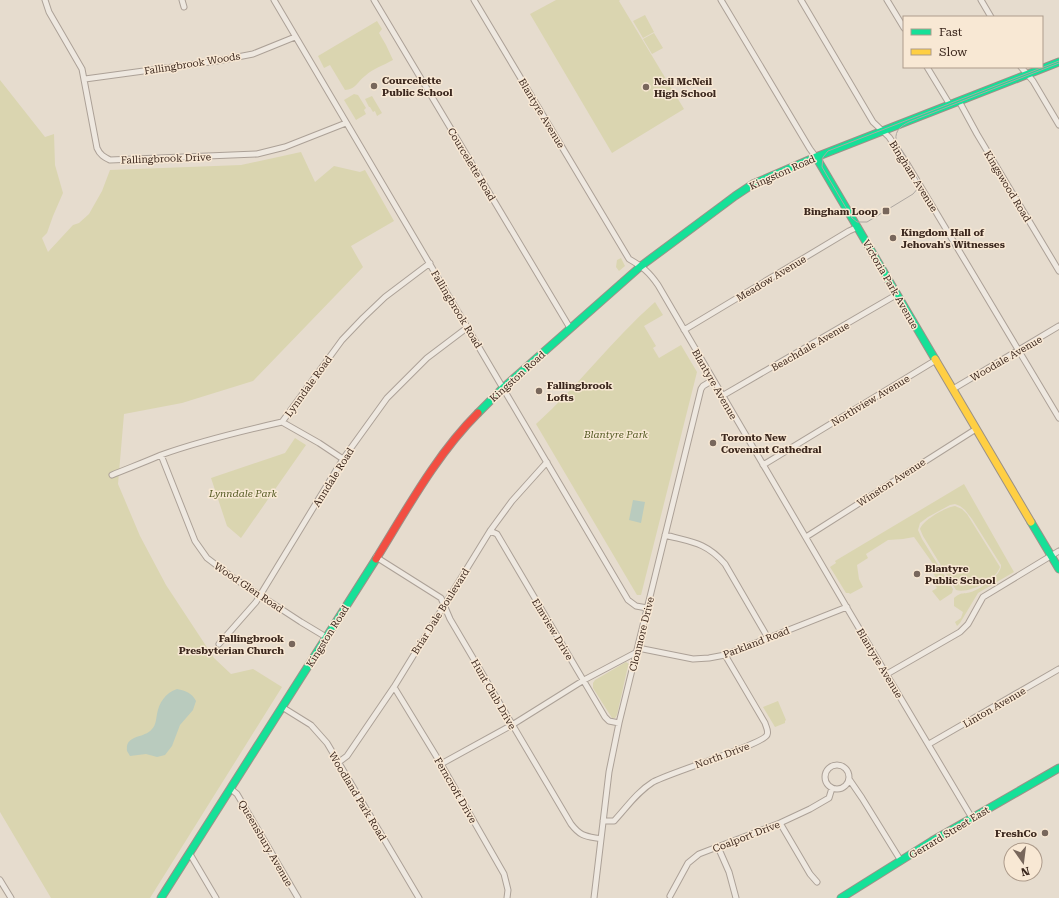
<svg xmlns="http://www.w3.org/2000/svg" width="1059" height="898" font-family="'Roboto Serif',serif">
<style>
.green{fill:#dad5b0}
.water{fill:#b9cbbe}
.lines{fill:none;stroke-linecap:round;stroke-linejoin:round}
.street-casing{stroke:#aca197;stroke-width:7}
.fast-casing{stroke:#9b9187;stroke-width:9}
.slow-casing{stroke:#9b9187;stroke-width:9}
.jam-casing{stroke:#9b9187;stroke-width:9}
.street{stroke:#eee8e0;stroke-width:5}
.fast{stroke:#16e098;stroke-width:7}
.slow{stroke:#ffcf43;stroke-width:7}
.jam{stroke:#f24e42;stroke-width:7}
.tram{stroke:#aea7a1;stroke-width:1}
.poi-dot{fill:#78675c;stroke:#f8e8d4;stroke-width:1.5}
.labels{text-anchor:middle;stroke-width:3;stroke-linejoin:round;paint-order:stroke}
.street-label{font-size:10px;fill:#3c281e;stroke:#f8e8d4}
.poi-label{font-size:10px;font-weight:bold;fill:#3c281e;stroke:#f8e8d4;text-anchor:start}
.park-label{font-size:10px;font-style:italic;fill:#545a23;stroke:#f8e8d4}
</style>
<rect width="100%" height="100%" fill="#e6dcce"/>
<path class="green" d="M 556,0 L 620,0 L 619,1 L 684,109 L 612,153 L 530,14 Z
M 645,15 L 654,32 L 643,38 L 633,21 Z
M 377,21 L 382,29 L 379,33 L 386,45 L 393,60 C 384,65 372,69 365,76 C 358,81 355,90 345,90 L 330,65 L 324,68 L 318,56 Z
M 654,33 L 663,48 L 652,54 L 643,39 Z
M 0,80 L 45,137 L 54,134 L 55,165 L 63,193 L 53,216 L 47,233 L 42,238 L 48,252 L 73,225 L 79,223 L 89,214 L 102,191 L 110,170 L 241,165 L 301,152 L 315,182 L 334,166 L 360,172 L 365,170 L 394,221 L 351,246 L 363,267 L 253,381 L 182,403 L 124,414 L 118,484 L 140,536 L 166,585 L 214,658 L 231,674 L 253,669 L 282,687 L 150,898 L 51,898 L 0,812 Z
M 354,94 L 358,95 L 366,108 L 364,110 L 366,114 L 356,120 L 344,100 Z
M 372,96 L 382,113 L 377,116 L 375,111 L 373,112 L 370,107 L 369,107 L 365,99 Z
M 621,258 L 625,266 L 619,271 L 616,267 L 617,260 Z
M 655,302 L 663,315 L 644,326 L 656,346 L 653,348 L 659,358 L 681,345 L 697,372 L 641,595 L 637,595 L 536,424 C 578,386 612,340 655,302 Z
M 295,438 L 306,445 L 241,538 L 227,526 L 211,478 L 285,453 Z
M 964,484 L 1014,572 L 978,593 L 960,623 L 957,626 L 955,622 L 961,618 L 963,612 L 954,606 L 954,598 C 963,591 962,595 971,592 C 980,589 1002,575 1001,565 L 972,519 L 965,510 L 960,506 L 955,504 L 950,505 L 928,517 L 920,523 L 918,530 L 922,539 L 953,589 L 952,593 L 940,601 L 932,591 L 937,588 L 932,581 L 936,578 L 932,571 L 936,568 L 914,537 L 903,539 L 888,540 L 866,554 L 868,558 L 857,565 L 859,579 L 863,587 L 850,594 L 849,593 L 846,593 L 830,567 L 836,563 L 835,561 Z
M 955,506 L 962,509 L 967,514 L 1000,567 C 996,580 969,594 956,590 L 923,536 L 920,529 C 923,520 946,507 955,506 Z
M 626,662 L 629,664 L 628,666 L 617,715 L 615,718 L 612,718 L 593,688 L 593,683 L 595,680 Z
M 778,701 L 786,720 L 785,721 L 785,723 L 775,727 L 763,707 Z"/>
<path class="water" d="M 633,500 L 645,502 L 641,523 L 629,520 Z
M 177,689 C 186,691 192,693 196,701 L 193,710 L 180,725 L 172,746 L 165,755 L 157,757 L 146,754 L 130,756 L 127,751 C 125,734 144,739 152,729 C 156,725 156,719 157,714 C 159,703 165,693 177,689 Z"/>
<g class="lines">
<g class="street-casing">
<path id="street" d="M 45,0 L 49,12 L 82,69 L 97,148 C 100,155 104,157 110,160 L 257,154 L 285,147 L 346,123
M 182,0 L 184,7
M 274,0 L 628,600 L 636,606 L 647,608
M 374,0 L 570,328
M 474,0 L 629,259 C 643,267 649,272 658,285 L 850,613 L 972,818
M 721,0 L 810,149 L 816,157
M 801,0 L 873,122 L 889,137 L 906,162 L 1059,418
M 887,0 L 904,28
M 981,0 L 991,17
M 927,67 L 950,105
M 1021,67 L 1033,81 L 1059,125
M 85,79 L 217,61 L 253,54 L 295,37
M 959,101 L 977,134 L 1059,271
M 684,330 L 849,231 L 858,227
M 953,389 L 1059,326
M 722,396 L 896,295
M 282,422 L 319,443 L 343,459
M 161,455 L 195,541 L 207,558 L 232,577 L 301,622 L 326,637
M 763,465 L 936,360
M 112,475 C 129,468 145,462 161,455 C 200,441 242,431 282,422 L 342,340 L 363,318 L 385,297 L 430,263
M 490,531 L 497,534 L 605,717 L 609,721 L 619,723
M 665,535 C 691,542 706,542 725,564 L 768,638
M 806,537 L 976,429
M 376,557 L 441,598 L 450,619 L 571,824 C 581,837 586,836 601,839
M 219,644 L 256,602 L 343,459 L 387,398 L 427,358 L 468,327
M 638,648 L 693,659 L 709,658 L 725,655 L 847,607
M 887,674 L 960,632 L 968,624 L 983,597 L 1059,551
M 394,687 L 441,764 L 504,874 L 508,890 L 507,898
M 282,707 L 311,725 L 327,743 L 419,898
M 929,744 L 1059,669
M 339,762 L 347,756 L 394,687 L 490,531 L 512,501 L 547,462
M 441,764 L 512,725 L 584,680 L 637,652
M825 777a12 12 0 1 1 24 0a12 12 0 1 1-24 0Z
M 849,779 L 862,798 L 901,861
M 231,789 L 237,794 L 298,898
M 603,821 L 614,821 C 627,807 637,792 653,782 C 671,772 762,745 767,735 C 769,731 766,727 765,723 L 725,655
M 780,823 L 810,874 L 817,882
M 718,847 L 729,872 L 736,898
M 190,854 L 216,898
M 0,880 L 11,898
M 670,896 L 688,863 L 699,854 L 780,823 L 810,809 L 829,798 L 832,788
M 594,898 L 609,772 L 619,723 L 701,389 L 703,386 L 713,380"/>
</g>
<g class="fast-casing">
<path id="fast" d="M 735,196 L 753,184 L 816,157
M 723,205 L 735,196
M 935,359 L 816,157 L 1059,62
M 478,413 L 504,387 L 641,266 L 723,205
M 1031,522 L 1059,569
M 161,898 L 376,559
M 841,898 L 932,841 L 1059,768"/>
</g>
<g class="slow-casing">
<path id="slow" d="M 935,359 L 1031,522"/>
</g>
<g class="jam-casing">
<path id="jam" d="M 376,559 C 407,509 436,455 478,413"/>
</g>
<use href="#street" class="street"/>
<use href="#fast" class="fast"/>
<use href="#slow" class="slow"/>
<use href="#jam" class="jam"/>
<path class="tram" d="M 1059,61 L 828,151 L 823,157 L 822,167 L 852,218 L 857,222 L 867,222 L 913,194 L 919,187 L 918,180 L 896,140 C 895,130 901,126 909,122 L 1059,63"/>
</g>
<g class="poi-dot">
<circle cx="374" cy="86" r="4"/>
<circle cx="646" cy="87" r="4"/>
<rect x="882" y="207" width="8" height="8" rx="2"/>
<circle cx="893" cy="238" r="4"/>
<circle cx="539" cy="391" r="4"/>
<circle cx="713" cy="443" r="4"/>
<circle cx="917" cy="574" r="4"/>
<circle cx="292" cy="644" r="4"/>
<circle cx="1045" cy="833" r="4"/>
</g>
<g class="labels">
<g class="street-label">
<text transform="translate(192 63) rotate(-9)" y="4">Fallingbrook Woods</text>
<text transform="translate(542 113) rotate(59)" y="4">Blantyre Avenue</text>
<text transform="translate(166 158) rotate(-2)" y="4">Fallingbrook Drive</text>
<text transform="translate(472 164) rotate(59)" y="4">Courcelette Road</text>
<text transform="translate(782 172) rotate(-24)" y="4">Kingston Road</text>
<text transform="translate(914 176) rotate(58)" y="4">Bingham Avenue</text>
<text transform="translate(1008 186) rotate(59)" y="4">Kingswood Road</text>
<text transform="translate(771 278) rotate(-31)" y="4">Meadow Avenue</text>
<text transform="translate(891 284) rotate(60)" y="4">Victoria Park Avenue</text>
<text transform="translate(457 309) rotate(59)" y="4">Fallingbrook Road</text>
<text transform="translate(810 346) rotate(-30)" y="4">Beachdale Avenue</text>
<text transform="translate(1006 358) rotate(-30)" y="4">Woodale Avenue</text>
<text transform="translate(517 376) rotate(-42)" y="4">Kingston Road</text>
<text transform="translate(715 384) rotate(60)" y="4">Blantyre Avenue</text>
<text transform="translate(308 386) rotate(-54)" y="4">Lynndale Road</text>
<text transform="translate(870 400) rotate(-31)" y="4">Northview Avenue</text>
<text transform="translate(333 477) rotate(-58)" y="4">Anndale Road</text>
<text transform="translate(891 482) rotate(-33)" y="4">Winston Avenue</text>
<text transform="translate(249 587) rotate(34)" y="4">Wood Glen Road</text>
<text transform="translate(440 611) rotate(-58)" y="4">Briar Dale Boulevard</text>
<text transform="translate(553 629) rotate(59)" y="4">Elmview Drive</text>
<text transform="translate(641 634) rotate(-76)" y="4">Clonmore Drive</text>
<text transform="translate(327 636) rotate(-58)" y="4">Kingston Road</text>
<text transform="translate(756 642) rotate(-21)" y="4">Parkland Road</text>
<text transform="translate(880 663) rotate(59)" y="4">Blantyre Avenue</text>
<text transform="translate(494 694) rotate(60)" y="4">Hunt Club Drive</text>
<text transform="translate(994 707) rotate(-30)" y="4">Linton Avenue</text>
<text transform="translate(722 755) rotate(-20)" y="4">North Drive</text>
<text transform="translate(456 790) rotate(60)" y="4">Ferncroft Drive</text>
<text transform="translate(358 796) rotate(59)" y="4">Woodland Park Road</text>
<text transform="translate(949 832) rotate(-31)" y="4">Gerrard Street East</text>
<text transform="translate(746 836) rotate(-21)" y="4">Coalport Drive</text>
<text transform="translate(266 843) rotate(60)" y="4">Queensbury Avenue</text>
</g>
<g class="poi-label">
<text x="382" y="84">Courcelette<tspan x="382" dy="12">Public School</tspan></text>
<text x="654" y="85">Neil McNeil<tspan x="654" dy="12">High School</tspan></text>
<text x="878" y="215" text-anchor="end">Bingham Loop</text>
<text x="901" y="236">Kingdom Hall of<tspan x="901" dy="12">Jehovah's Witnesses</tspan></text>
<text x="547" y="389">Fallingbrook<tspan x="547" dy="12">Lofts</tspan></text>
<text x="721" y="441">Toronto New<tspan x="721" dy="12">Covenant Cathedral</tspan></text>
<text x="925" y="572">Blantyre<tspan x="925" dy="12">Public School</tspan></text>
<text x="284" y="642" text-anchor="end">Fallingbrook<tspan x="284" dy="12">Presbyterian Church</tspan></text>
<text x="1037" y="837" text-anchor="end">FreshCo</text>
</g>
<g class="park-label">
<text x="616" y="438">Blantyre Park</text>
<text x="243" y="497">Lynndale Park</text>
</g>
</g>
<rect x="903" y="16" width="140" height="52" fill="#f8e8d4" stroke="#ad9b8b"/>
<rect x="911" y="29" width="20" height="6" fill="#16e098" stroke="#ad9b8b"/>
<text x="939" y="36" font-size="12" fill="#3c281e">Fast</text>
<rect x="911" y="49" width="20" height="6" fill="#ffcf43" stroke="#ad9b8b"/>
<text x="939" y="56" font-size="12" fill="#3c281e">Slow</text>
<g transform="translate(1023 862) rotate(166)"><circle r="19" fill="#f8e8d4" stroke="#ad9b8b"/>
<path d="M0-3L7 15L0 10L-7 15Z" fill="#78675c"/>
<text y="-6" font-size="11" font-weight="bold" text-anchor="middle" fill="#3c281e">N</text>
</g>
</svg>
